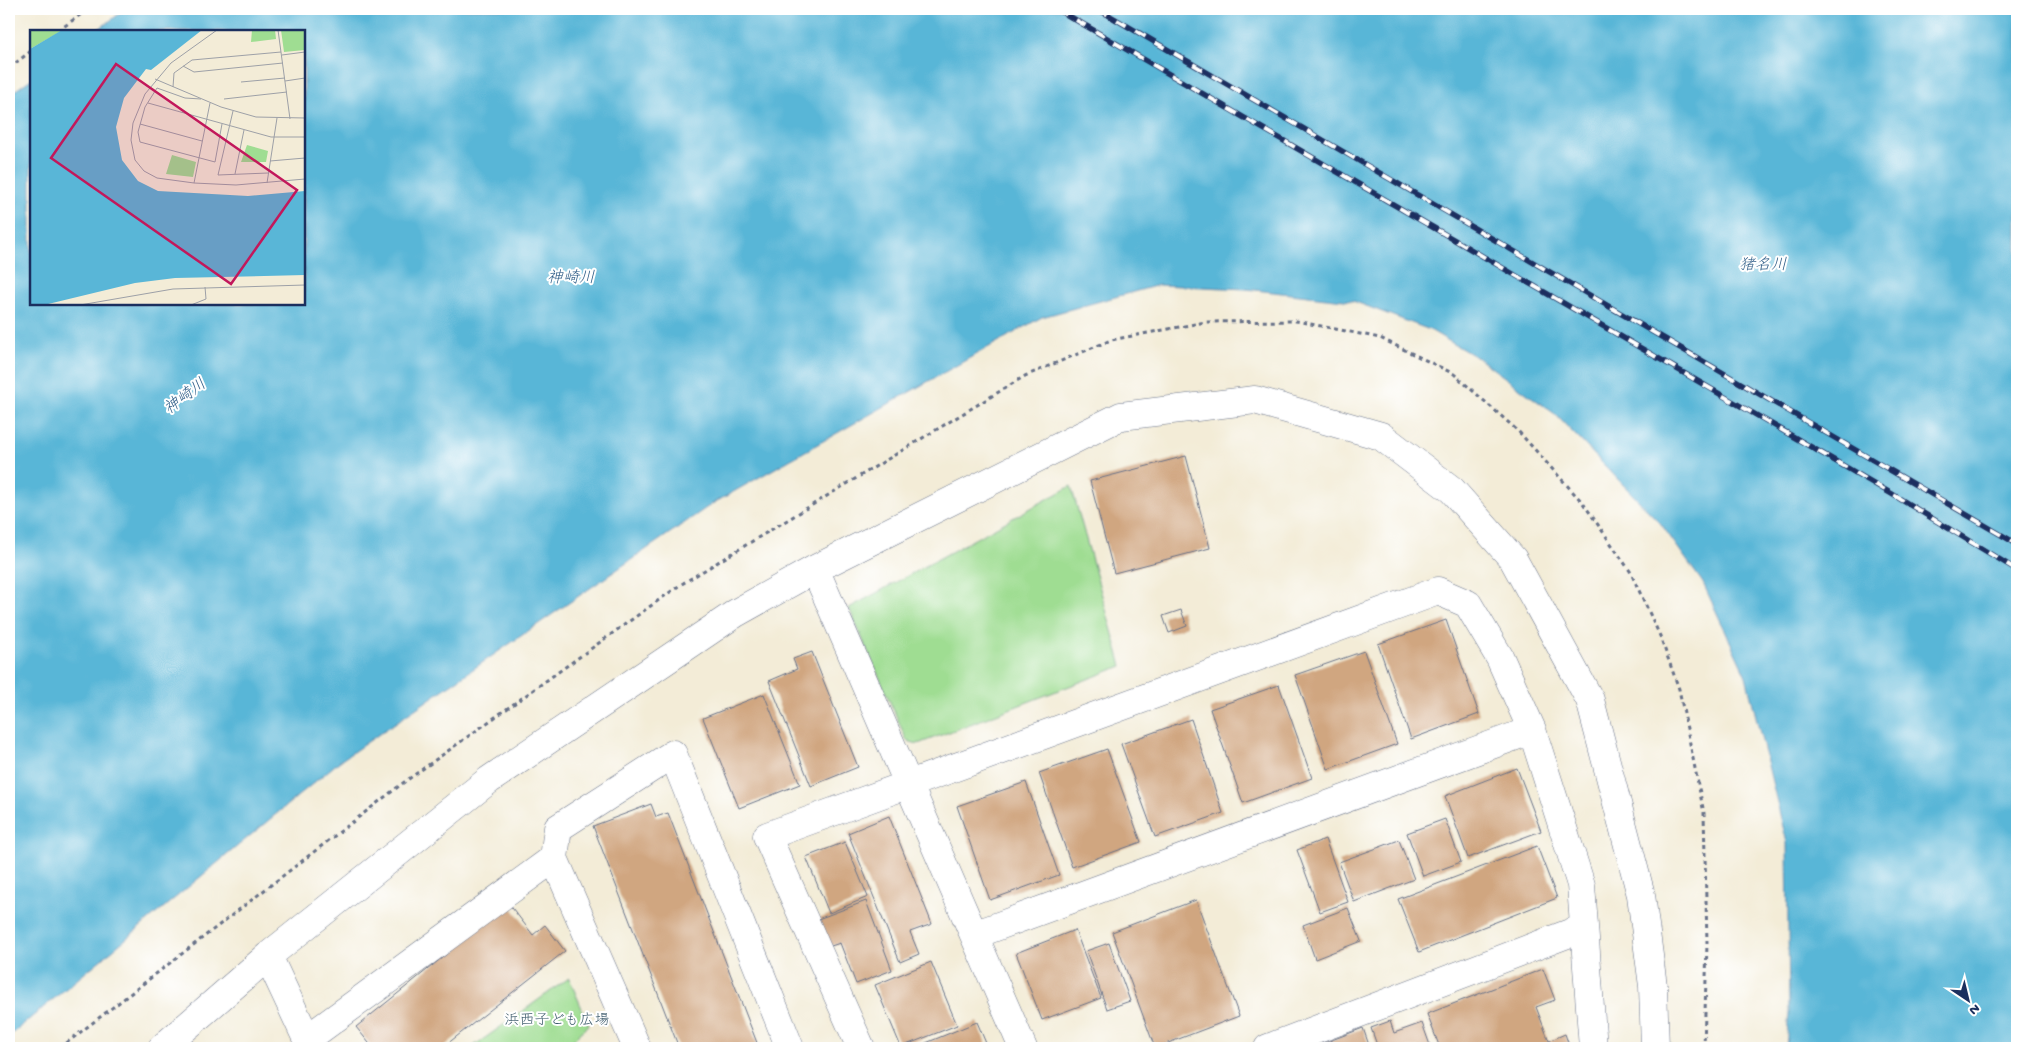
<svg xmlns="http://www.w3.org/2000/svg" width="2026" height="1057" font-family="'Gochi Hand','Klee One',sans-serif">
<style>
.green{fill:#9fdd92;stroke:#5d8678}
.water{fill:#59b6d7;stroke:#3a729a}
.building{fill:#d0a680}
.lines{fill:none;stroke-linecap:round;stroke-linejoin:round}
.minor-casing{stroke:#677188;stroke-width:29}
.path{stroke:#677188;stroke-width:3;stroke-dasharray:4 4;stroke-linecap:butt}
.minor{stroke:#fff;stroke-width:28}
.rail-casing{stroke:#1b2f5e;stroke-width:5.5}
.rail{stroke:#fff;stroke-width:4;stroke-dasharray:11;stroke-linecap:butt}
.labels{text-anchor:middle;stroke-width:4;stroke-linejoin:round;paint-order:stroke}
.park-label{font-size:15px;fill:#3c5a6b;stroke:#fff}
.water-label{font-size:16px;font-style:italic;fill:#315e88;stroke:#fff}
.inset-road{fill:none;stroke:#9da0a7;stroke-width:1}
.view{fill:#c2185b;fill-opacity:0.15;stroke:#c2185b;stroke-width:2.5}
.inset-edge{fill:none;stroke:#1b2f5e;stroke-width:2.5}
</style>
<rect width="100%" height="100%" fill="#fff"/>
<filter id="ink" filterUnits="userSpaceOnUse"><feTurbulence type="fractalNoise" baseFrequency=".02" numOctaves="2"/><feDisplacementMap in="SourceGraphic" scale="10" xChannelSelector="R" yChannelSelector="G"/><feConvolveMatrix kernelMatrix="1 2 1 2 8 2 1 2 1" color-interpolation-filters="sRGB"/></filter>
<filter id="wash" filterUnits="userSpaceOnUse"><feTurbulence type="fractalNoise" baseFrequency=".0096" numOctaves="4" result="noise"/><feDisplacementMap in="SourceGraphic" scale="20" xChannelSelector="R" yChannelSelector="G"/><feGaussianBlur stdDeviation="1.12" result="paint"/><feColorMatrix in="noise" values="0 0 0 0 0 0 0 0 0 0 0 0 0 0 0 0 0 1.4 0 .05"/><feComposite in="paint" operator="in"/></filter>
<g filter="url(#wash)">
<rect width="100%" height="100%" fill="#f3ecd7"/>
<path class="green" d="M 1071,486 L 1122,666 L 918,744 L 907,741 L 849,608 Z
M 569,978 L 589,1025 L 574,1039 L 577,1048 L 471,1048 Z"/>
<path class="water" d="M 126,9 L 2017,9 L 2017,1048 L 1786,1048 L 1789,1012 L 1787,843 L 1746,676 L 1703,583 L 1661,524 L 1555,414 L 1481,360 L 1430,330 L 1353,301 L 1246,289 L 1159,285 L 1042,317 L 712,504 L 340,761 L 9,1036 L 9,95 L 31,79 L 31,304 L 304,304 L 304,31 L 96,31 Z"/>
<g id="blocks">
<path class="building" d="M 1186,456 L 1210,548 L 1114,573 L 1090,481 Z
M 1181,610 L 1187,626 L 1169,633 L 1163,616 Z
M 1446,620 L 1479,714 L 1411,739 L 1378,644 Z
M 1364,651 L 1397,744 L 1328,769 L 1295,675 Z
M 812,652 L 858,767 L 811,786 L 769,681 L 797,669 L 793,659 Z
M 1279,685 L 1312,778 L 1243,803 L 1210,709 Z
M 764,694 L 800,784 L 739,808 L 703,718 Z
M 1191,719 L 1223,813 L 1155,837 L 1121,744 Z
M 1107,749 L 1141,842 L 1072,867 L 1039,773 Z
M 1517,768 L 1541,831 L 1468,858 L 1445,796 Z
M 1026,782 L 1059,875 L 990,900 L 957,806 Z
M 651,804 L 656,817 L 668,813 L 759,1048 L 679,1048 L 593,826 Z
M 889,816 L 932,924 L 910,932 L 919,954 L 900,962 L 848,833 Z
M 1445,819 L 1461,862 L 1423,876 L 1407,833 Z
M 1325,839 L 1348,902 L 1320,912 L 1297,850 Z
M 1399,840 L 1414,879 L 1354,902 L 1339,862 Z
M 845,842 L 868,897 L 829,913 L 806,857 Z
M 1537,846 L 1557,898 L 1419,952 L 1398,899 Z
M 1196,900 L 1239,1016 L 1155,1048 L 1112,932 Z
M 866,901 L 892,970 L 856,984 L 840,943 L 828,947 L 818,919 Z
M 509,904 L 533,935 L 545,925 L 565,951 L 442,1048 L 373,1048 L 356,1027 Z
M 1348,908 L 1361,941 L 1315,959 L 1303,925 Z
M 1075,930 L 1101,998 L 1042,1020 L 1016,953 Z
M 1109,943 L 1130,1001 L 1107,1009 L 1086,951 Z
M 931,962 L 957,1025 L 901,1047 L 875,985 Z
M 1543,969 L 1555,1000 L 1536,1007 L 1549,1041 L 1565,1034 L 1570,1048 L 1440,1048 L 1427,1014 Z
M 1390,1021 L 1394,1033 L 1422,1023 L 1431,1048 L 1378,1048 L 1371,1028 Z
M 977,1022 L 988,1048 L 922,1048 L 921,1045 Z
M 1363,1028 L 1370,1048 L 1326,1048 L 1324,1043 Z"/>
</g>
</g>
<g filter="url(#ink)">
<use href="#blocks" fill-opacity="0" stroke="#677188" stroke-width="1"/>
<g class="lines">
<g class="minor-casing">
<path id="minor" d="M 815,569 L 1023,1048
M 554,858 L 637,1048
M 974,935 L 1532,730
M 268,956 L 311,1048
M 307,1039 L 554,858 L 558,828 L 673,754 L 790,1048
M 162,1048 L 268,956 L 489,780 L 736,613 L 815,569 L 1121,416 L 1255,400 L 1381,436 L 1452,490 L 1513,559 L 1590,700 L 1641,895 L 1653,986 L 1655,1048
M 861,1048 L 767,836 L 1438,591 L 1468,604 L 1500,658 L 1532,730 L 1581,885 L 1593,1048
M 1268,1048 L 1583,928"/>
</g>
<path class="path" d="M 58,31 L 88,9
M 9,68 L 31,51
M 60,1048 L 403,783 L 680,585 L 1025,376 L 1111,340 L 1205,322 L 1296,321 L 1380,338 L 1454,374 L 1518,431 L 1583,503 L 1630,571 L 1660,636 L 1679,689 L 1704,813 L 1707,943 L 1704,1048"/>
<use href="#minor" class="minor"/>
<g class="rail-casing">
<path id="rail" d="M 1057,9 L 1892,494 L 2017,570
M 1098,9 L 2017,544"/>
</g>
<use href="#rail" class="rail"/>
</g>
</g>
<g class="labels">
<g class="park-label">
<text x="557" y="1024">浜西子ども広場</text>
</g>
<g class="water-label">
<text x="1763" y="269">猪名川</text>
<text x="571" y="282">神崎川</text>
<text transform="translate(184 395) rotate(-37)" y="6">神崎川</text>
</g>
</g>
<g transform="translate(30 30)">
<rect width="275" height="275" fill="#f3ecd7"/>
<path d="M 0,0 L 33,0 L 0,19 ZM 222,0 L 245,0 L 246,9 L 221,12 ZM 251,0 L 275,0 L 275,20 L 254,22 ZM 217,115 L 238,121 L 236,132 L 211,132 ZM 142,125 L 166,132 L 163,147 L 136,144 Z" fill="#9fdd92"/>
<path d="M 32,0 L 172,0 L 121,40 L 116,39 L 94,68 L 86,97 L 92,130 L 108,151 L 128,161 L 218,166 L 275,161 L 275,245 L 145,248 L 105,253 L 14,275 L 0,275 L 0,19 Z" fill="#59b6d7"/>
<path class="inset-road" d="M 187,0 L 141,33 L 115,64 L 103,93 L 101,110 L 105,130 L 114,141 L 127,148 L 164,153 L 206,155 L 275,149M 248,0 L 260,89M 252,25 L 275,22M 153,36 L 164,42 L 253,33M 125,49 L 191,77 L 226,87 L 275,88M 255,51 L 275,48M 211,52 L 255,48M 143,57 L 144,43 L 162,30 L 251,22M 171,69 L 155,68 L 127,58 L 115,77 L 108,102 L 110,112 L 185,132 L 192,94M 194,69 L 257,62M 118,73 L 241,107 L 275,107M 203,81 L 188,145 L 238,143M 110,94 L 172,111M 240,131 L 275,128M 205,144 L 214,100M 164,153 L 180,73M 237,153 L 247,88M 50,275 L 143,259 L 275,255M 161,275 L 176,269 L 175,257"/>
<path class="view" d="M 86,34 L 267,160 L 201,254 L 21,128 Z"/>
<rect width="275" height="275" class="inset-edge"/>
</g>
<rect width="2026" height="1057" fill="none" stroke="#fff" stroke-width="30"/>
<g transform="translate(1968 1000) rotate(145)" stroke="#ffffff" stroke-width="4" paint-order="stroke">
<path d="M0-4L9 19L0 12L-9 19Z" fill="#1b2f5e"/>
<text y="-8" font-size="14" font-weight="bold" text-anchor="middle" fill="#1b2f5e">N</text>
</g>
</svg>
